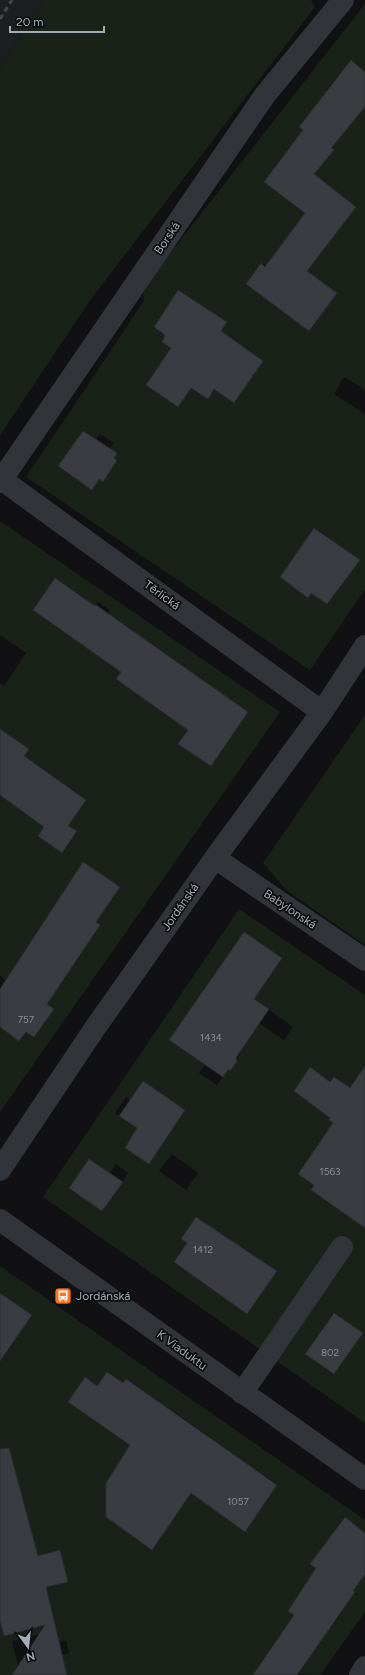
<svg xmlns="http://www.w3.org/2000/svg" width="365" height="1675" font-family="Figtree,sans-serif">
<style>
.built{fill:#1d1e20}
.green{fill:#1a2119;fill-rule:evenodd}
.building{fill:#3a3c41;stroke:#2b2c2f}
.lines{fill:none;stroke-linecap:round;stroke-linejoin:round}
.minor{stroke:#313438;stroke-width:22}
.rail{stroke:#44494d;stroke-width:3;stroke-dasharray:5 4;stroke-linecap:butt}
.labels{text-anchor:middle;stroke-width:3.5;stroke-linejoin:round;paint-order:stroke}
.number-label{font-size:10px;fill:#879098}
.street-label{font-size:12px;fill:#a1acb5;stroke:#0c0c0d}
.poi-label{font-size:12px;fill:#a1acb5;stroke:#0c0c0d;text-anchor:start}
</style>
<rect width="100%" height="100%" fill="#111113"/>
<path class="built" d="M 0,0 L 43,0 L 0,68 Z"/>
<path class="green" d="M 43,0 L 311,0 L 315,7 L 91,299 L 0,435 L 0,68 Z
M 365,4 L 365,72 L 351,61 L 326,90 L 344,107 L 365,107 L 365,390 L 344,377 L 334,394 L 365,414 L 365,589 L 310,670 L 26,477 L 144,301 L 143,288 ZM 260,263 L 336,293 L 310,331 L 246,284 ZM 178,290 L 227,322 L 221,331 L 263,361 L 234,403 L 214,389 L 208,399 L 191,388 L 178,407 L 146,385 L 160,366 L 181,355 L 162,342 L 165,335 L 154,327 ZM 83,431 L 96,439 L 100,434 L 114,443 L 110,448 L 114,458 L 117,460 L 103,482 L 99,479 L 92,490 L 58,466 ZM 315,528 L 359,560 L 327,604 L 311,593 L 308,598 L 280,577 Z
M 0,521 L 280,712 L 0,1112 L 0,1027 L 20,1041 L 26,1032 L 28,995 L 0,976 L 0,790 L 29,749 L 0,729 L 0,683 L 4,686 L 26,653 L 0,635 ZM 55,578 L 95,606 L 98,602 L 110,610 L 85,646 L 33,610 ZM 145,639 L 185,667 L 157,708 L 116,679 ZM 215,690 L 248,712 L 211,766 L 179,744 ZM 28,815 L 68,826 L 77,832 L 63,853 L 38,836 L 44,827 ZM 99,925 L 67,975 L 27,949 Z
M 365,715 L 365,945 L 286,890 L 263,863 Z
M 239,909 L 365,995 L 365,1069 L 329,1120 L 365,1144 L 365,1171 L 321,1140 L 298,1174 L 314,1185 L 311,1190 L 365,1228 L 365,1423 L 43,1197 ZM 244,932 L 282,958 L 220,968 ZM 267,1008 L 293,1027 L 284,1040 L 257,1022 ZM 236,1036 L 246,1043 L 231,1070 L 228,1070 L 217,1085 L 199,1073 L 205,1065 L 169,1040 ZM 310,1068 L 330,1082 L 334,1077 L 341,1082 L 294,1091 ZM 143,1081 L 185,1110 L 156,1153 L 143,1133 L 115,1113 L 126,1097 L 130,1100 ZM 172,1154 L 198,1173 L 186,1190 L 159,1171 ZM 89,1159 L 110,1173 L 116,1164 L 128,1173 L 102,1211 ZM 196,1217 L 240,1247 L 212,1288 L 174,1262 L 187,1243 L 181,1239 ZM 242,1247 L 277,1271 L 247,1313 L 213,1288 ZM 333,1313 L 363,1333 L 334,1374 L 305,1354 Z
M 0,1266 L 365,1520 L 365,1533 L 344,1517 L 329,1539 L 316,1568 L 288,1611 L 311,1617 L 330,1629 L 354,1594 L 359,1595 L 353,1591 L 365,1574 L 365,1612 L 320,1675 L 298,1674 L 305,1664 L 301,1660 L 283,1631 L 253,1675 L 67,1675 L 62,1655 L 69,1653 L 66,1641 L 59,1642 L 56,1630 L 12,1641 L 18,1666 L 14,1672 L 15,1675 L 0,1675 L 0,1621 L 4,1636 L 54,1623 L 16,1595 L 67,1582 L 60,1551 L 38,1556 L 33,1538 L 0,1492 L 0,1361 L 32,1315 L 0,1293 ZM 107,1372 L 123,1383 L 126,1379 L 139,1388 L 109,1430 L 68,1402 L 85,1377 L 97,1386 ZM 175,1412 L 211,1438 L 181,1481 L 153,1441 ZM 243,1461 L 278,1484 L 245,1532 L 206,1504 L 223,1479 L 237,1470 ZM 106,1483 L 152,1549 L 106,1517 Z"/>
<path class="building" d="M 351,60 L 365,72 L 365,107 L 331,148 L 334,150 L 314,174 L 356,207 L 307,271 L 337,293 L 309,331 L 246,284 L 261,263 L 265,267 L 305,213 L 264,182 L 303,130 L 299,127 Z
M 178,290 L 227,322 L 221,331 L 263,361 L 234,403 L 214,389 L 208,399 L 191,388 L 178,407 L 146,385 L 171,348 L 162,342 L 165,335 L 154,327 Z
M 83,431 L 117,453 L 114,458 L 117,460 L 103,482 L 99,479 L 92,490 L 58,466 Z
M 314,528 L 360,560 L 327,604 L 311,593 L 308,598 L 280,577 Z
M 55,578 L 95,606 L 96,605 L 248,712 L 211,766 L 178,744 L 188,730 L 116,679 L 121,672 L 33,610 Z
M 0,729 L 29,749 L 24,756 L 86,800 L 68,826 L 77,831 L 62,853 L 38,836 L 44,827 L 0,795 Z
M 83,862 L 120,887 L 96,922 L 100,925 L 47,1004 L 54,1009 L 34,1037 L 26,1032 L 19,1041 L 0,1027 L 0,989 Z
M 244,932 L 282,958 L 254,999 L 269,1009 L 236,1058 L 237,1061 L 231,1070 L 228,1070 L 223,1077 L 169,1040 Z
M 365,1066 L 365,1228 L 311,1190 L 314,1185 L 298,1174 L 333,1123 L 329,1120 L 330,1118 L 294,1091 L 310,1067 L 330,1082 L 334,1077 L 350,1088 Z
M 143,1081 L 185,1110 L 149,1164 L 125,1148 L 137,1128 L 119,1116 Z
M 89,1159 L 123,1182 L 102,1211 L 69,1188 Z
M 196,1217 L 277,1271 L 247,1314 L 174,1262 L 187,1243 L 181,1239 Z
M 0,1293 L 32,1315 L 0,1361 Z
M 334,1313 L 363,1333 L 334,1374 L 305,1354 Z
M 107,1372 L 123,1383 L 126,1379 L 277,1485 L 245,1532 L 191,1493 L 152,1550 L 106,1517 L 106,1483 L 130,1445 L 68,1402 L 85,1377 L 97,1386 Z
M 9,1448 L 38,1556 L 60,1550 L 68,1582 L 46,1587 L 67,1675 L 12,1675 L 45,1625 L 4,1636 L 0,1621 L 0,1449 Z
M 345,1517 L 365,1533 L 365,1574 L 353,1591 L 355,1592 L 297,1675 L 253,1675 L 294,1615 L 288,1611 L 316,1568 L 310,1564 Z"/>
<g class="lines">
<path class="minor" d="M 1,479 L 322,712
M 0,482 L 265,95 L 343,0
M 215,858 L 365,960
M 0,1170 L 95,1028 L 215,858 L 322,712 L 365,646
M 0,1220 L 365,1479
M 242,1393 L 342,1247
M 360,1675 L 365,1667"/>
<path class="rail" d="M 0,19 L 12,0"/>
</g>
<defs>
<g id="bus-square" transform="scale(0.9)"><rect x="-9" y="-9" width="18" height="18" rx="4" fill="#ff731c" stroke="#0c0c0d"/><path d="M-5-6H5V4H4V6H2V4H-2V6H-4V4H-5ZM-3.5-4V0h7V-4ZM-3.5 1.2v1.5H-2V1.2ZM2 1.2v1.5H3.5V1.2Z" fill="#fff"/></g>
</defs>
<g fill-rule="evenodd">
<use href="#bus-square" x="63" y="1296"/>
</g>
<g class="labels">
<g class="number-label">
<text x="26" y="1023">757</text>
<text x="211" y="1041">1434</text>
<text x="330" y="1175">1563</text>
<text x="203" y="1253">1412</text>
<text x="330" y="1356">802</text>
<text x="238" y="1505">1057</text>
</g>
<g class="street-label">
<text transform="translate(167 238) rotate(-56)" y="4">Borská</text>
<text transform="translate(162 595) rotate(36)" y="4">Těrlická</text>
<text transform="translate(180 907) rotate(-55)" y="4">Jordánská</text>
<text transform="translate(290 909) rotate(34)" y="4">Babylonská</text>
<text transform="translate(182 1350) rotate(36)" y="4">K Viaduktu</text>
</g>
<g class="poi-label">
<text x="76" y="1300">Jordánská</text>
</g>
</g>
<g transform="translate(28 1647) rotate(165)" stroke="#0c0c0d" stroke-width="3" paint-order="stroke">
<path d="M0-3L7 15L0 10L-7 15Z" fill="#a1acb5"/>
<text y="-6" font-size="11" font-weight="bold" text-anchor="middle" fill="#a1acb5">N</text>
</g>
<path d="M10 26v6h94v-6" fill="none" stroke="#a1acb5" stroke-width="2"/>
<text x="16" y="26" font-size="12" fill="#a1acb5" stroke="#0c0c0d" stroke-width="3" paint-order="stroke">20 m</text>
</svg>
